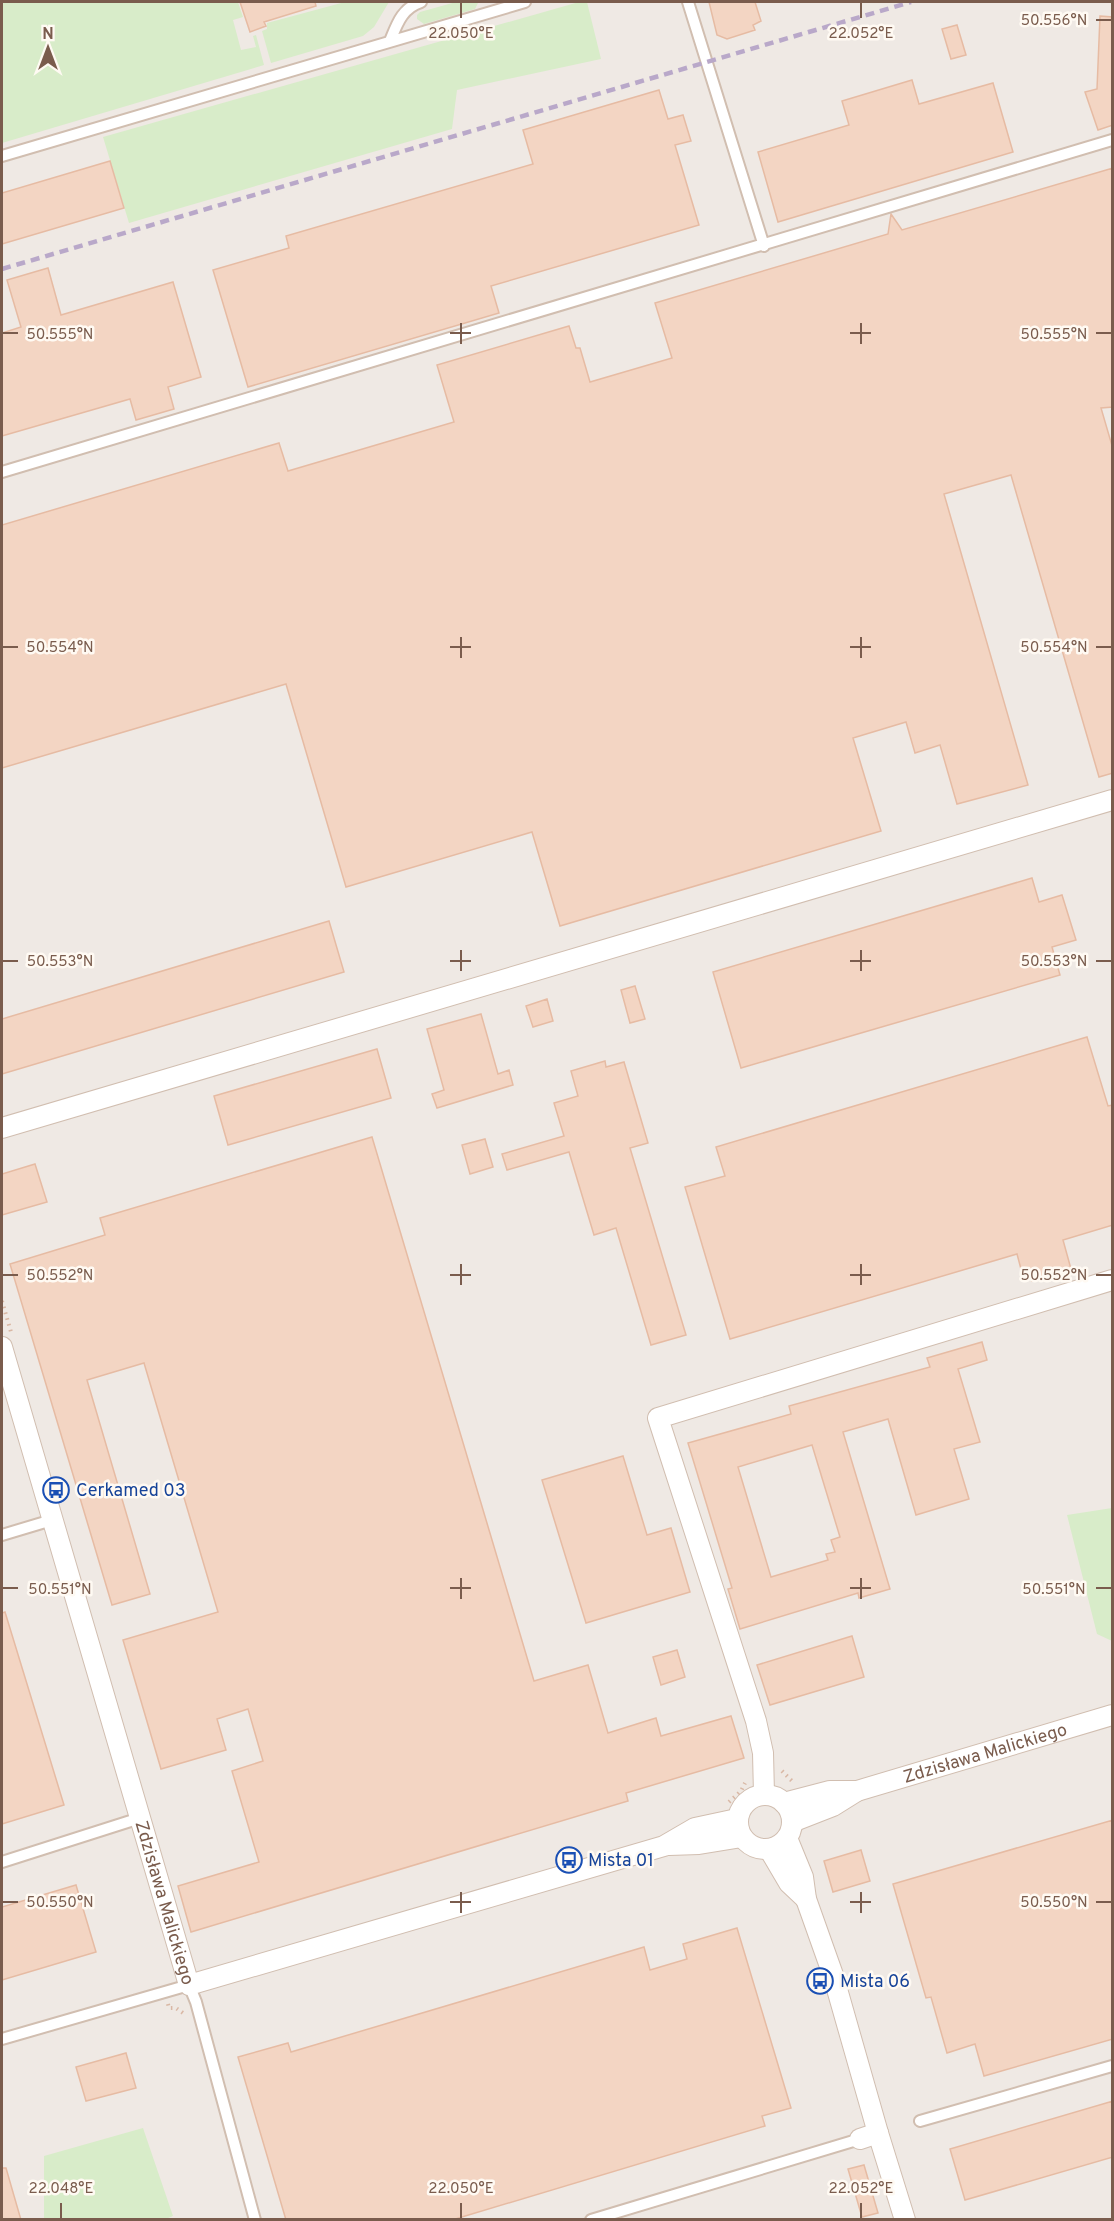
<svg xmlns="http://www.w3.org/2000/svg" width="1114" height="2221" font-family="Overpass,sans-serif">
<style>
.industrial{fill:#efe9e4}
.green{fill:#d8ecc9}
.building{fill:#f3d5c3;stroke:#e6bba3;stroke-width:1.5;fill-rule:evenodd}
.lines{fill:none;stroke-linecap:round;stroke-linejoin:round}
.lane-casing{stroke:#d1beb0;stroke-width:14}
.street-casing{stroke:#d1beb0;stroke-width:22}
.path{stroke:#d9b8a5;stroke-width:4;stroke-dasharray:1.5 4.5;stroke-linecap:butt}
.lane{stroke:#fff;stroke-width:10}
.street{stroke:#fff;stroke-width:20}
.rail{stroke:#b9a8c9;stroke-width:4.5;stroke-dasharray:9 6;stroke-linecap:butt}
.ticks{fill:none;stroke:#7a5c4d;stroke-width:2}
.labels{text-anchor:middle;stroke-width:5;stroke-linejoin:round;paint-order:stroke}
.transit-label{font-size:18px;fill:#164399;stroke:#fffaf3;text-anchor:start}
.street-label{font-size:18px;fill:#7a5c4d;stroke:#fffaf3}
.ticks-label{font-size:15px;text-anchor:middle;fill:#7a5c4d;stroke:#fffaf3;stroke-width:5;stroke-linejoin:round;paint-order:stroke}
</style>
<rect width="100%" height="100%" fill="#fdf6ec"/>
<path class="industrial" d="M 2,2 L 1112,2 L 1112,2219 L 2,2219 Z"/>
<path class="green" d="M 2,2 L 238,2 L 243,17 L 233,20 L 241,50 L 256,47 L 253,36 L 256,35 L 264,65 L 2,143 Z
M 345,2 L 389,2 L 374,27 L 363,36 L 271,63 L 262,31 L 267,29 L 267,23 Z
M 456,2 L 478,3 L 475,9 L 424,24 L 417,19 L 417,15 L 420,12 Z
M 579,2 L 587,2 L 601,59 L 457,90 L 452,129 L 129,223 L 103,137 Z
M 1112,1508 L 1112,1641 L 1097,1634 L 1067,1515 Z
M 143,2128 L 173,2216 L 163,2220 L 44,2219 L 44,2156 Z"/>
<path class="building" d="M 240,2 L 315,2 L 316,6 L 264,22 L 266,26 L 250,32 Z
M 709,2 L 755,2 L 761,21 L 753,25 L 755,30 L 727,39 L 717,35 Z
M 1100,16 L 1113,17 L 1113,125 L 1098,130 L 1085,92 L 1097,89 Z
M 957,25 L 966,55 L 951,59 L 942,29 Z
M 912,80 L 919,104 L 993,83 L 1013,152 L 778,222 L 758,152 L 849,125 L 842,101 Z
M 659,90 L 668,119 L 683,115 L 691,141 L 675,145 L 699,225 L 491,286 L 499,313 L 248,387 L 213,270 L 289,248 L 286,236 L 533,164 L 523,130 Z
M 110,161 L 124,208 L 2,244 L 2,193 Z
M 1113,168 L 1113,407 L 1101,408 L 1113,449 L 1113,773 L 1099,777 L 1011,475 L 944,494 L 1028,785 L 957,804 L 940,745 L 915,753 L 906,722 L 853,738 L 881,831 L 560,926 L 532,832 L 346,887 L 286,684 L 2,768 L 2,525 L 279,443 L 288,471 L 454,422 L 437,365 L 569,326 L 576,348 L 580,348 L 590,382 L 672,358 L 655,303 L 888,234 L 891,214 L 902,230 Z
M 48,268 L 61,315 L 173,282 L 201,377 L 168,387 L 174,409 L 136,420 L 130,399 L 2,436 L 2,333 L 21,327 L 7,280 Z
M 1032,878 L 1039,902 L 1062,895 L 1076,940 L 1052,947 L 1060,975 L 741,1068 L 713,972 Z
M 329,921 L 344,972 L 2,1074 L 2,1019 Z
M 635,986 L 645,1019 L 630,1023 L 621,990 Z
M 547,999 L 553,1021 L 533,1027 L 526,1006 Z
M 481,1014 L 498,1074 L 509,1070 L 513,1085 L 437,1108 L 432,1094 L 444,1090 L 427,1029 Z
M 1087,1037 L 1108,1106 L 1113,1105 L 1113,1225 L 1063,1240 L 1071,1269 L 1032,1281 L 1028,1267 L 1021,1269 L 1017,1254 L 730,1339 L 685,1187 L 725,1176 L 716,1147 Z
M 377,1049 L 391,1098 L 228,1145 L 214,1096 Z
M 605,1061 L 606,1067 L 624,1062 L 648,1143 L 630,1148 L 686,1335 L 651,1345 L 616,1228 L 594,1235 L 569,1152 L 507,1170 L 502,1154 L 564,1136 L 554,1103 L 578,1096 L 571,1071 Z
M 372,1137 L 534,1681 L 588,1665 L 608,1733 L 656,1718 L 661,1736 L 731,1716 L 744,1758 L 626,1793 L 628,1801 L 191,1932 L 178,1886 L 259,1862 L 232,1771 L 263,1761 L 248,1709 L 217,1719 L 226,1750 L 161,1769 L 123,1640 L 218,1612 L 144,1363 L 87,1380 L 150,1594 L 112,1605 L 10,1264 L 105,1235 L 100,1218 Z
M 485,1139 L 493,1167 L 470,1174 L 462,1145 Z
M 35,1164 L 47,1202 L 2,1215 L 2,1174 Z
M 982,1342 L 987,1360 L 958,1369 L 980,1442 L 954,1449 L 969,1499 L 916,1515 L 888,1419 L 843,1432 L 890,1589 L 859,1598 L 858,1593 L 740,1629 L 728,1589 L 732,1588 L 688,1443 L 791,1414 L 789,1406 L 930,1367 L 927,1358 ZM 812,1445 L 840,1537 L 831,1540 L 835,1552 L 826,1554 L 828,1560 L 771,1577 L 738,1467 Z
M 623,1456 L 647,1535 L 671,1528 L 690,1592 L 586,1623 L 542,1480 Z
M 5,1612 L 64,1805 L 2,1824 L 2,1613 Z
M 852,1636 L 864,1677 L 770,1705 L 757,1665 Z
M 677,1650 L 685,1677 L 661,1685 L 653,1657 Z
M 1113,1820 L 1113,2039 L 984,2076 L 975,2044 L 947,2053 L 931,1997 L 926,1998 L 893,1884 Z
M 861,1850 L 870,1881 L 833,1892 L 824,1861 Z
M 76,1885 L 96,1952 L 2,1980 L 2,1907 Z
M 737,1928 L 791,2108 L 762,2116 L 765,2126 L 452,2220 L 286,2220 L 238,2057 L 288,2043 L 291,2052 L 644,1947 L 650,1970 L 687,1959 L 683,1944 Z
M 126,2053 L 136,2088 L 86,2101 L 76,2067 Z
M 1113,2101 L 1113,2157 L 965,2200 L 950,2149 Z
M 864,2165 L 878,2213 L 862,2217 L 848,2169 Z
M 2,2168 L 6,2168 L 21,2220 L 2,2220 Z"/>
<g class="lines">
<g class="lane-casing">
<path id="lane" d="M 688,2 L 764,246
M 390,41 C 397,24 402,8 421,2
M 2,156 L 525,2
M 2,472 L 1112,140
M 2,1535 L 52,1520
M 2,1862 L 140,1818
M 2,2039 L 189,1985 L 196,2002 L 255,2220
M 920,2121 L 1112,2066
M 591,2220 L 860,2139"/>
</g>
<g class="street-casing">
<g id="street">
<path d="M 2,1128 L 1112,800"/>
<path id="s1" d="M 2,1347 L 189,1985 L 664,1846 L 695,1828 L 737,1819"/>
<path d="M 764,1794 L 763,1753 L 756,1721 L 658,1418 L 1112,1280"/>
<circle cx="765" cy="1822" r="27"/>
<path id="s2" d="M 784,1803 L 830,1791 L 857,1791 L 1112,1715"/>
<path d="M 792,1822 L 833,1806 L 857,1791"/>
<path d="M 787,1838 L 803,1877 L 806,1899 L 833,1975 L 878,2133 L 905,2220"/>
<path d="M 669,1845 L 699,1844 L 742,1837"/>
<path d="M 769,1849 L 789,1883 L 806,1899"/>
<path d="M 860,2139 L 878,2133"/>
</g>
</g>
<path class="path" d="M 2,1301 L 11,1332
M 782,1771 L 793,1782
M 729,1802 L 741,1791 L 745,1783
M 168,2004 L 169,2008 L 176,2008 L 183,2013"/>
<use href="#lane" class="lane"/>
<use href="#street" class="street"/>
<path class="rail" d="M 2,269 L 911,2"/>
</g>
<path class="ticks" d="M 461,3 L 461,18M 861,3 L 861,18M 1096,20 L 1111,20M 461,323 L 461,344M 861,323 L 861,344M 3,333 L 18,333M 450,333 L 471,333M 850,333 L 871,333M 1096,333 L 1111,333M 461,637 L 461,658M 861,637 L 861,658M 3,647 L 18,647M 450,647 L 471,647M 850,647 L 871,647M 1096,647 L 1111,647M 461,950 L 461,971M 861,950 L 861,971M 3,961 L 18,961M 450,961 L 471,961M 850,961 L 871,961M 1096,961 L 1111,961M 461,1264 L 461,1285M 861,1264 L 861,1285M 3,1275 L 18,1275M 450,1275 L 471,1275M 850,1275 L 871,1275M 1096,1275 L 1111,1275M 461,1578 L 461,1599M 861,1578 L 861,1599M 3,1588 L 18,1588M 450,1588 L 471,1588M 850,1588 L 871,1588M 1096,1588 L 1111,1588M 461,1892 L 461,1913M 861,1892 L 861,1913M 3,1902 L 18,1902M 450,1902 L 471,1902M 850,1902 L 871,1902M 1096,1902 L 1111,1902M 61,2203 L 61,2218M 461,2203 L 461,2218M 861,2203 L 861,2218"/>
<defs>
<g id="bus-ring" transform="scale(1.35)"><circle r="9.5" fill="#fffaf3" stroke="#1a4fb4" stroke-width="1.5"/><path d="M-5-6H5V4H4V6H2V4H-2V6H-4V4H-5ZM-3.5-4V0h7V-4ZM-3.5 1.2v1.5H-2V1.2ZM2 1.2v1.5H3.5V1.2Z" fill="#1a4fb4"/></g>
</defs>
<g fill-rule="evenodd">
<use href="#bus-ring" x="56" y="1490"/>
<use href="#bus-ring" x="569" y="1860"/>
<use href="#bus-ring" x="820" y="1981"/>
</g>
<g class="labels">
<g class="transit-label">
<text x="76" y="1496">Cerkamed 03</text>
<text x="588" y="1866">Mista 01</text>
<text x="840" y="1987">Mista 06</text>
</g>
<g class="street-label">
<text dy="6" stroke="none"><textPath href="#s2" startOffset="208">Zdzisława Malickiego</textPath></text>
<text dy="6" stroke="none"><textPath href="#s1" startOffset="579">Zdzisława Malickiego</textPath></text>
</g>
</g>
<g class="ticks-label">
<text x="1054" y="25">50.556°N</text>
<text x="461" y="38">22.050°E</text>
<text x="861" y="38">22.052°E</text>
<text x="60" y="339">50.555°N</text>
<text x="1054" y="339">50.555°N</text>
<text x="60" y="652">50.554°N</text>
<text x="1054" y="652">50.554°N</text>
<text x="60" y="966">50.553°N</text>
<text x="1054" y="966">50.553°N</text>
<text x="60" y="1280">50.552°N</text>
<text x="1054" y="1280">50.552°N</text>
<text x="60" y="1594">50.551°N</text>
<text x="1054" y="1594">50.551°N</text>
<text x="60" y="1907">50.550°N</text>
<text x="1054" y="1907">50.550°N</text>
<text x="61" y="2193">22.048°E</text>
<text x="461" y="2193">22.050°E</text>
<text x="861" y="2193">22.052°E</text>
</g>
<rect width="1114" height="2221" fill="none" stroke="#7a5c4d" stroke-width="6"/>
<g transform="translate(48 48)" stroke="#fffaf3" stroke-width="4.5" paint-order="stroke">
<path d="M0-4.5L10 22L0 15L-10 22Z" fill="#7a5c4d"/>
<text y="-9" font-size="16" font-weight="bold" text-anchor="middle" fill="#7a5c4d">N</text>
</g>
</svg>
